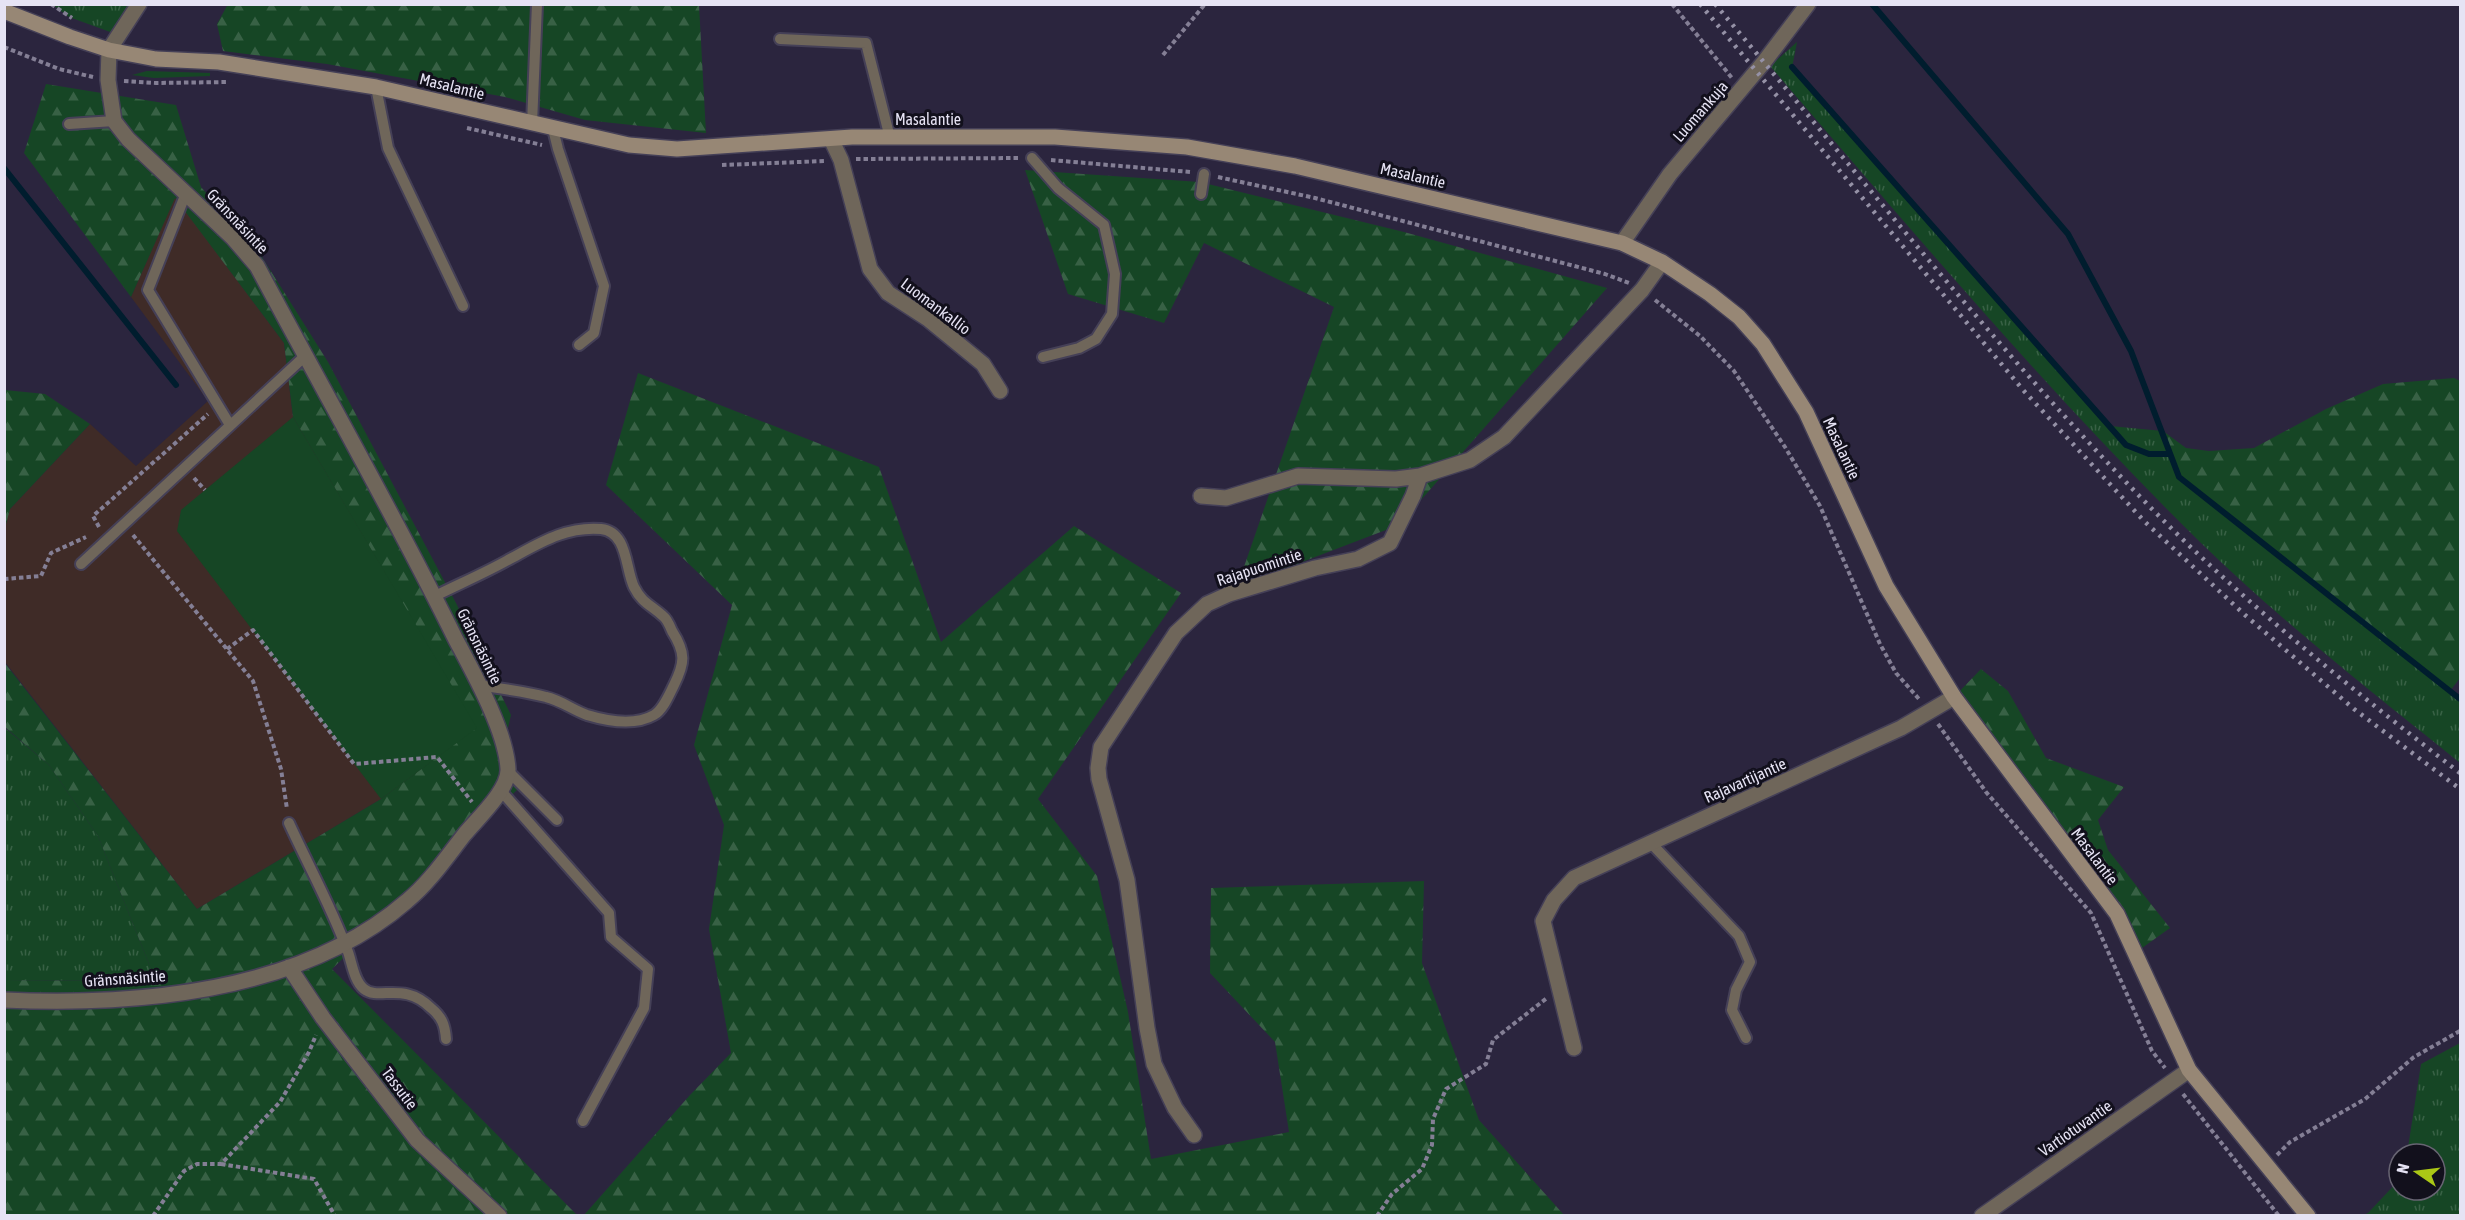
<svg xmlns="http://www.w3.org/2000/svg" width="2465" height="1220" font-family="'Asap Condensed',sans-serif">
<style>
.education{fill:#3f2b27}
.grass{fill:url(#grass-tufts)}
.forest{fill:url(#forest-firs)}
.green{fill:#164625}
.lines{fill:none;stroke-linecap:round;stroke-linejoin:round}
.stream{stroke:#001d2e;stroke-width:6}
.lane-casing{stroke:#454057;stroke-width:14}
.street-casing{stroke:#454057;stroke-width:18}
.secondary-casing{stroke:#454057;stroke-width:18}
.path{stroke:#847f95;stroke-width:4;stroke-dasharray:4.5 3;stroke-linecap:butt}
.lane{stroke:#6f665a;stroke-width:10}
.street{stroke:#6f665a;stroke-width:15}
.secondary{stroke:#978775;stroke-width:15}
.rail{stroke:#9591a6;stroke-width:4.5;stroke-dasharray:3 6;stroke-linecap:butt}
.labels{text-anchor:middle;stroke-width:6;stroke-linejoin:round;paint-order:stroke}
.street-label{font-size:16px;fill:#e6e3f4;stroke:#12101c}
</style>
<defs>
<pattern id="grass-tufts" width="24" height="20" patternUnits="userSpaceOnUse" patternTransform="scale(1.5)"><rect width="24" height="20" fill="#164625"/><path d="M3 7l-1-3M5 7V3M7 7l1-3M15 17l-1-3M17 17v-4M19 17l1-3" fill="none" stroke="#386145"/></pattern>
<pattern id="forest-firs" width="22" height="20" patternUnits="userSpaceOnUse" patternTransform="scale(1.5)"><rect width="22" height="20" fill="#164625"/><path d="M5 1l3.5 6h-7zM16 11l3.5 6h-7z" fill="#386145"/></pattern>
</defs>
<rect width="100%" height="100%" fill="#2b253e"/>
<path class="education" d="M 175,197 L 284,343 L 293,417 L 477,728 L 381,799 L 197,909 L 5,662 L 4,528 L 10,509 L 90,424 L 136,466 L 208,401 L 131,297 Z"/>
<path class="grass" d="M 53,5 L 130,5 L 113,33 L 69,17 Z
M 1797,42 L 1792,68 L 2110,426 L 2163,431 L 2179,477 L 2460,699 L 2460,763 C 2372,692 2282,622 2201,543 C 2048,393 1910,228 1770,66 Z
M 147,71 L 210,73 L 210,76 L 154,78 L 132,75 Z
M 4,727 L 49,765 L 98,836 L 151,969 L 113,981 L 5,980 Z
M 2460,1043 L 2460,1215 L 2363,1215 L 2368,1213 L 2399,1180 L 2399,1190 L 2435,1190 L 2435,1154 L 2407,1154 L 2421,1064 Z"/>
<path class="forest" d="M 228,4 L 699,5 L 706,133 L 585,120 L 505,97 L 327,64 L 223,51 L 217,24 Z
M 46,84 L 176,105 L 201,187 L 262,257 L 328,362 L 456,603 L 511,715 L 503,748 L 517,790 L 332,969 L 577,1215 L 5,1215 L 5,980 L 113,981 L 151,969 L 98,836 L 49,765 L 5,727 L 4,662 L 197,909 L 381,799 L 476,728 L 293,417 L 284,343 L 175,198 L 131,297 L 24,153 Z
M 1025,170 L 1200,182 L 1404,232 L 1607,288 L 1399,525 L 1237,587 L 1334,307 L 1204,243 L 1164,323 L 1068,294 Z
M 638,373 L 879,467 L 941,642 L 1074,526 L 1181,593 L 1038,799 L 1097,876 L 1128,1012 L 1151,1159 L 1289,1132 L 1275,1042 L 1210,973 L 1211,888 L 1424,881 L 1422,963 L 1479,1120 L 1564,1215 L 584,1215 L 690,1095 L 731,1053 L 709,929 L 724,825 L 694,745 L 732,605 L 606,485 Z
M 2454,378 L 2460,381 L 2460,678 L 2450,691 L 2179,477 L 2163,431 L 2186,448 L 2209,451 L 2254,448 L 2326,409 L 2383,384 Z
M 5,390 L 45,394 L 90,424 L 10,509 L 5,528 Z
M 1981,669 L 2008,691 L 2046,758 L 2124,787 L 2098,820 L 2108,850 L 2170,928 L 2135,953 L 2116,914 L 1954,697 Z"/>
<path class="green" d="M 293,417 L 477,728 L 381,799 L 177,531 L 181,510 Z"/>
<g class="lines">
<path class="stream" d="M 1872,4 L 2068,234 L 2131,351 L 2179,477 L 2460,699
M 1792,67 L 2126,445 L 2149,454 L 2170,454
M 4,168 L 176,385"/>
<g class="lane-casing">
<path id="lane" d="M 780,39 L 866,43 L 890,138
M 376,87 L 388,148 L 463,306
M 69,124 L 114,121
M 532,124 L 537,4
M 553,129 L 558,149 L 604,286 L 594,333 L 579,345
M 1032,158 L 1058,188 L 1104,225 L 1115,274 L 1112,314 L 1096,339 L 1079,348 L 1043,357
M 186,193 L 148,290 L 230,425
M 1201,194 L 1204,174
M 81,564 L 304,357
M 435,596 C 459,584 485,573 508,560 C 538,544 565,526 601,529 C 628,532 625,568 634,587 C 642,603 651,605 663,616 C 667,619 670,626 672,631 C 686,653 685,663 674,685 C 669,695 663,710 654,715 C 635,726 607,721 587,715 C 573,710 560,700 546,697 C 524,691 501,689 479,685
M 508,771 L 557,820
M 501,791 L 609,913 L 611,937 L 648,969 L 644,1008 L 583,1121
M 289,823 C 308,865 332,908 348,952 C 352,963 354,981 364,989 C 379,1001 404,981 431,1008 C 442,1017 445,1025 446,1039
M 1650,842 L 1739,936 L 1750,962 L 1736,990 L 1732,1010 L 1746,1038"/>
</g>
<g class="street-casing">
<path id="street" d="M 831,139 L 841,160 L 870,269 L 888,293 L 928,319 L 983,364 L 1000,391
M 1622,243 L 1670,174 L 1764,62 L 1808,4
M 1201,496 L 1226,498 L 1298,476 L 1396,479 L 1420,476
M 289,967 L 323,1018 L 417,1140 L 499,1216
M 4,1000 C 138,1006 302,992 407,901 C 429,883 446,858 464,835 C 477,819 509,790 508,769 C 506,731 474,674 456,640 C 394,514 323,390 257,266 L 233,238 L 128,139 L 114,121 L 108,80 L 109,50 L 139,4
M 1574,1048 L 1543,921 L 1554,900 L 1574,878 L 1901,728 L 1954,697
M 1194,1135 L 1175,1108 L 1154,1064 L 1147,1028 L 1127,880 L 1099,779 L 1098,768 L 1101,747 L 1176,633 L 1207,604 L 1229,594 L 1315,568 L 1358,559 L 1390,543 L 1413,496 L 1420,476 L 1470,460 L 1504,437 L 1642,290 L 1662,262
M 1982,1216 L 2189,1070"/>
</g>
<g class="secondary-casing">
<path id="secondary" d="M 4,11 L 70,37 L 109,50 L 156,59 L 219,62 L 376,87 L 629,145 L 677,149 L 852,137 L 1055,137 L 1187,147 L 1295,166 L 1622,243 L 1662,262 L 1710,294 L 1739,317 L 1763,344 L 1806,412 L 1886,586 L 1954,697 L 2117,914 L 2189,1070 L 2308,1216"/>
</g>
<path class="path" d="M 51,4 L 72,18
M 1672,4 L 1732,78
M 4,47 L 59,69 L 93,77
M 1163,55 L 1205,4
M 124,81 L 156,83 L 228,82
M 467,128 L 542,145
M 856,159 L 1020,158
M 1051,160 L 1190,172
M 722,165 L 825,161
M 1218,177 L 1315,198 L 1605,274 L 1629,283
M 1655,300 L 1700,336 L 1734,371 L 1785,447 L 1820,506 L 1880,644 L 1896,673 L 1919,699
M 194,478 L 205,490
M 99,527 L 93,516 L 208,414
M 133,535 L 253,681 L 281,769 L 287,809
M 4,579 L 41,576 L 51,553 L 86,537
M 227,649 L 253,630 L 354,764 L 437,757 L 472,802
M 1938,724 L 1986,792 L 2091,913 L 2152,1051 L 2165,1068
M 2183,1094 L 2279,1216
M 2277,1155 L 2290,1142 L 2365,1099 L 2414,1057 L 2460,1031
M 221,1164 L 314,1179 L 335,1216
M 153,1216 L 184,1171 L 197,1164 L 221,1164 L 280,1102 L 309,1052 L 316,1035
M 1377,1216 L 1392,1194 L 1422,1169 L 1432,1145 L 1433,1119 L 1446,1089 L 1486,1064 L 1493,1040 L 1547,998"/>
<use href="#lane" class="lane"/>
<use href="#street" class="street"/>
<use href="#secondary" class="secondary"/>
<path class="rail" d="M 1700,4 L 2024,391 L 2144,521 L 2245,615 L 2354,709 L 2460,789
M 1715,4 C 1859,174 1997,351 2153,510 C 2248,606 2354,691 2460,773"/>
</g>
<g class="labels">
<g class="street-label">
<text transform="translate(452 86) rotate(14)" y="6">Masalantie</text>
<text transform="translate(1700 111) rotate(-49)" y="6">Luomankuja</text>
<text x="928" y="125">Masalantie</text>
<text transform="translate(1413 175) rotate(13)" y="6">Masalantie</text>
<text transform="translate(238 221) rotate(47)" y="6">Gränsnäsintie</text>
<text transform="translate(936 306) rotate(37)" y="6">Luomankallio</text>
<text transform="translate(1842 448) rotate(65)" y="6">Masalantie</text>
<text transform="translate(1259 567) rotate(-18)" y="6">Rajapuomintie</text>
<text transform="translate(480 646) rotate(64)" y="6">Gränsnäsintie</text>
<text transform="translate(1745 780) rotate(-24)" y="6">Rajavartijantie</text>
<text transform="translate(2095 856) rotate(53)" y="6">Masalantie</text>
<text transform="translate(125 978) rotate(-4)" y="6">Gränsnäsintie</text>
<text transform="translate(400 1088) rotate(53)" y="6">Tassutie</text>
<text transform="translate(2075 1128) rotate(-35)" y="6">Vartiotuvantie</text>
</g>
</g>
<rect width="2465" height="1220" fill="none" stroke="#e6e3f4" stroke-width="12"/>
<g transform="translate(2417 1172) rotate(284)"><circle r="28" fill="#12101c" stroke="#676472" stroke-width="1.5"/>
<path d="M0-4.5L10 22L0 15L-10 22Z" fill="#abc716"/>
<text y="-9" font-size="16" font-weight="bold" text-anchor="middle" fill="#e6e3f4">N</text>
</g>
</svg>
